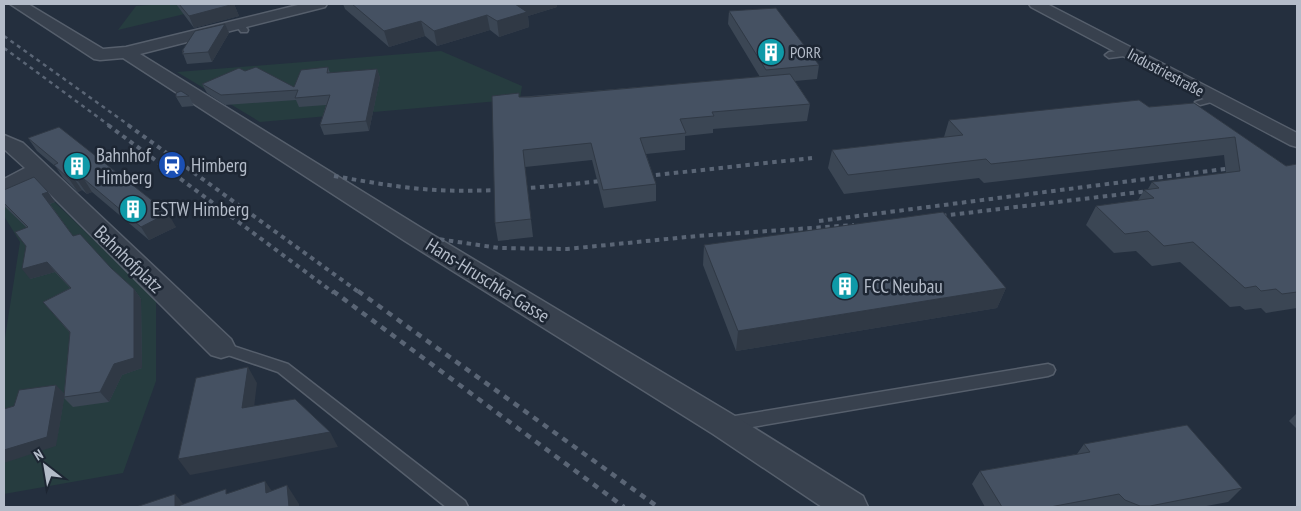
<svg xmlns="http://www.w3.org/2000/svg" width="1301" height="511" font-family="'PT Sans Narrow',sans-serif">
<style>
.green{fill:#263c3f}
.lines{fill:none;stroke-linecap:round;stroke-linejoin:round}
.service-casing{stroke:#565f6c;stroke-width:3}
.minor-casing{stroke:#565f6c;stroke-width:3}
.service{fill:#38414e;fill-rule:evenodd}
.minor{fill:#38414e;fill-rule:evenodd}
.rail-far2{stroke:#5a6575;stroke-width:2.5;stroke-dasharray:4 4;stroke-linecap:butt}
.rail-far1{stroke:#5a6575;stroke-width:4;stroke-dasharray:4.5 4.5;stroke-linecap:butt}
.rail{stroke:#5a6575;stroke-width:4.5;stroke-dasharray:6 6;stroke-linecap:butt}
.wall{fill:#3b4654}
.shaded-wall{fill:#303945}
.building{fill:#455162;stroke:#303945}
.labels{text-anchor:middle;stroke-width:5;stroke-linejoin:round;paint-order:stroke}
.far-poi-label{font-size:16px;fill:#b4bcc9;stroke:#1d2633;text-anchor:start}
.far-street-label{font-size:16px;fill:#b4bcc9;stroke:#1d2633}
.poi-label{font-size:19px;fill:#b4bcc9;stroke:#1d2633;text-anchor:start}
.street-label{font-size:19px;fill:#b4bcc9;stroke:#1d2633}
</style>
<rect width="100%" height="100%" fill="#242f3e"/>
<path class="green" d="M 165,4 L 226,4 L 118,30 L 136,6 Z
M 441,51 L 522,86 L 520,99 L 260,122 L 177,72 Z
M 35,183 L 156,300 L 156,381 L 123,473 L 4,494 L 4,344 L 20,242 L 4,216 L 4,196 Z"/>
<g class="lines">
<g class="service-casing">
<path id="service" d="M 236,22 L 242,22 L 248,30 L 247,32 L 241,32 L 235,24 Z
M 1129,50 L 1132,51 L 1132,55 L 1109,58 L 1105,55 L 1109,52 Z
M 1216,95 L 1219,96 L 1219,100 L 1200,105 L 1195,102 Z
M 221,342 L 288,364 L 465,501 L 468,507 L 446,507 L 278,372 L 216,351 L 214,347 L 216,343 Z
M 1048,364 L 1053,366 L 1055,370 L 1053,374 L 1048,376 L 729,431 L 723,429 L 721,424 L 723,419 L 729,417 Z"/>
</g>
<g class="minor-casing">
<path id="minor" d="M 10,4 L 28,4 L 103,49 L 126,47 L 302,4 L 327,4 L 325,7 L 140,54 L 423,229 L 735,416 L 863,496 L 868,507 L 822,507 L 713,434 L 405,241 L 123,58 L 100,60 L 94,59 Z
M 1029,4 L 1047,4 L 1297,133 L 1297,147 L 1290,145 L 1031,7 Z
M 4,135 L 23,143 L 231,339 L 235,347 L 231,355 L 221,358 L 211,355 L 36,180 L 12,193 L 4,195 L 4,179 L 25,168 L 4,149 Z"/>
</g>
<use href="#service" class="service"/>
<use href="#minor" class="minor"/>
<path class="rail-far2" d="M 4,36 L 130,126
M 4,48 L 110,126"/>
<path class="rail-far1" d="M 108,125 L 334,293
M 128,125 L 360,293
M 334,176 C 368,182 402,188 436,190 C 494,193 553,186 611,180
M 638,177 L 812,158
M 933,217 L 1157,190
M 819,221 L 1240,167
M 431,238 L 499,248 L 567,249 L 697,236 L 854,225"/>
<path class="rail" d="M 333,291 L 624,507
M 358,291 L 658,507"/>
</g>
<path class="wall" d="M 176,4 L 234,4 L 239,16 L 194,28 Z
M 343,4 L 557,4 L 557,7 L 528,16 L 529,27 L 499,37 L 490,30 L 437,46 L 425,36 L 389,47 L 345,9 Z
M 729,11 L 819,65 L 817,79 L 795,81 L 810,104 L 807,121 L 713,129 L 713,133 L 685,136 L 685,150 L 646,154 L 656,184 L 656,201 L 604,208 L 592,160 L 525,167 L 533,237 L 498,241 L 495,223 L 519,97 L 760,77 L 728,24 Z
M 225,24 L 229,33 L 212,62 L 187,64 L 182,51 Z
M 328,67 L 330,73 L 377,69 L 380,78 L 369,131 L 324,135 L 320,125 L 326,105 L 299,107 L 296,100 L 225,105 L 207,93 L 202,84 L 294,87 Z
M 189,96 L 194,106 L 182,107 L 176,97 Z
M 1194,103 L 1286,166 L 1297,164 L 1297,308 L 1266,313 L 1261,308 L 1245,310 L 1240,306 L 1230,307 L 1180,262 L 1152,266 L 1136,251 L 1114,253 L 1086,225 L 1096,206 L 1138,200 L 1144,190 L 1148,189 L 1152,182 L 1226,173 L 1224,155 L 984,183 L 979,178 L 844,194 L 828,168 L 832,150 L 944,137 L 949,120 L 1149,107 Z
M 28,138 L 176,227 L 149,240 L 92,192 L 87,194 L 82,190 L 78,192 L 63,178 L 56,167 L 37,151 Z
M 4,190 L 48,192 L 55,202 L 50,204 L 73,236 L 111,268 L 134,289 L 141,299 L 142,368 L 122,375 L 109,402 L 73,407 L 64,398 L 56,446 L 64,393 L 70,333 L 43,302 L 70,288 L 55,272 L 30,279 L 26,246 L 26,227 L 4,206 Z
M 704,245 L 1006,288 L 997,308 L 736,351 L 703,265 Z
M 1297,413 L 1297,429 L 1289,421 Z
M 1084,444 L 1242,488 L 1228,502 L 1201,507 L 985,507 L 972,484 L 980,471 L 1077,454 Z"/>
<path class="shaded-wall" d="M 234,4 L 239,16 L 194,28 L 189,16 Z
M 515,4 L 557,4 L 557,7 L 528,16 L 529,27 L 499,37 L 497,21 Z
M 487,15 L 490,30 L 437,46 L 434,31 Z
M 421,21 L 425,36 L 389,47 L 384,31 Z
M 225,24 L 229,33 L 212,62 L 208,52 Z
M 377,69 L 380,78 L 369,131 L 366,121 Z
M 73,177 L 82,190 L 78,192 L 69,179 Z
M 84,179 L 92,192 L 87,194 L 78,181 Z
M 48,192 L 55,202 L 49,204 L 42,194 Z
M 168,213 L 176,227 L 149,240 L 141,227 Z
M 47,262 L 55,272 L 30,279 L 22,269 Z
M 1006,288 L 997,308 L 736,351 L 738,331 Z
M 134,289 L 141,299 L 142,368 L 122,375 L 109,402 L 100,392 L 114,364 Z
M 248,367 L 257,383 L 252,424 L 242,408 Z
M 56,385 L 65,394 L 56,446 L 4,463 L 4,450 Z
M 330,432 L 338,447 L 190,475 L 178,459 Z
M 265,481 L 278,500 L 266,493 Z
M 287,485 L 299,504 L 299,507 L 289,507 Z
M 175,494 L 186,507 L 175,507 Z"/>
<path class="building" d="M 179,4 L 234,4 L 189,16 Z
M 352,4 L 518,4 L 515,4 L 527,12 L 497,21 L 487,15 L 434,31 L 421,21 L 384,31 Z
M 776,8 L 819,65 L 766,70 L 729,11 Z
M 225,24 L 208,52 L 182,54 L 184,51 L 182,51 L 195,31 Z
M 256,67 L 294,87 L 301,70 L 328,67 L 327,73 L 377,69 L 366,121 L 320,125 L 330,95 L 295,98 L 298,90 L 221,95 L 202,84 L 239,68 L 245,71 Z
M 790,74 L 810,104 L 712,112 L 714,116 L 680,119 L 686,133 L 640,138 L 656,184 L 603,190 L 591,143 L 523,150 L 531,219 L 495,223 L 492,96 L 519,93 L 519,97 L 530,97 Z
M 181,91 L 189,96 L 176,97 L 176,93 Z
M 1139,100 L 1149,107 L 1194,103 L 1286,166 L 1297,164 L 1297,292 L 1282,294 L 1276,289 L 1261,291 L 1256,286 L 1245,288 L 1193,242 L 1164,246 L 1148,231 L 1125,234 L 1096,206 L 1154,198 L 1144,190 L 1159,188 L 1152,182 L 1240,171 L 1235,137 L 991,164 L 986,159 L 848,175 L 832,150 L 963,135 L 949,120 Z
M 59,127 L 168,213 L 141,227 L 84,179 L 78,181 L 73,177 L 69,179 L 54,165 L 58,163 L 28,138 Z
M 34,177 L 48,192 L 42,194 L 73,236 L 80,234 L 111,268 L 134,289 L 134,358 L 114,364 L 100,392 L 64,397 L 70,332 L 43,302 L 71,288 L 47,262 L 22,269 L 26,246 L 15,232 L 28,227 L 4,203 L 4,190 Z
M 943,212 L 1006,288 L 738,331 L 704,245 Z
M 248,367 L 242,408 L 295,399 L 330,432 L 178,459 L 196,378 Z
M 56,385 L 47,437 L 4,450 L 4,409 L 14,406 L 19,390 Z
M 1187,425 L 1242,488 L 1150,506 L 1140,506 L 1125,500 L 1119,494 L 1050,507 L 1002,507 L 980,471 L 1090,452 L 1084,444 Z
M 265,481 L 266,493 L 287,485 L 289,507 L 136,507 L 175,494 L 175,507 L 226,489 L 226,494 Z"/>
<defs>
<g id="building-disc" transform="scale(1.4375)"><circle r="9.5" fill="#0f9aa8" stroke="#1d2633"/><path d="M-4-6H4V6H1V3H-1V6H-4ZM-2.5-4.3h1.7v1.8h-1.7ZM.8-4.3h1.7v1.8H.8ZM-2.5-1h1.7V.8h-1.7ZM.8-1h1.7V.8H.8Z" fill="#fff"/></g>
<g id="station-disc" transform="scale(1.4375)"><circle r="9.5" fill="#1a4fb4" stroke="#1d2633"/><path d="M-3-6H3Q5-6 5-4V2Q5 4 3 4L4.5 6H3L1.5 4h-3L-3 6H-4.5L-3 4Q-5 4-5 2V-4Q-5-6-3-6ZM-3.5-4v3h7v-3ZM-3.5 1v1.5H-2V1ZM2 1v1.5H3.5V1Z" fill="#fff"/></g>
</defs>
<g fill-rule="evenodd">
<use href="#building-disc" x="771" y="52"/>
<use href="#station-disc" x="172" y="165"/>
<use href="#building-disc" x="77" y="166"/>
<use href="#building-disc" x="133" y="209"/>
<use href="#building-disc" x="845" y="286"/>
</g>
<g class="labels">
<g class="far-poi-label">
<text x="790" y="58">PORR</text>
</g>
<g class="far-street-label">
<text transform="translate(1166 72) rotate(28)" y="6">Industriestraße</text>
</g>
<g class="poi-label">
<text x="96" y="162">Bahnhof<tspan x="96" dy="22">Himberg</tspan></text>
<text x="191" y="172">Himberg</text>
<text x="152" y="216">ESTW Himberg</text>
<text x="864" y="293">FCC Neubau</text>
</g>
<g class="street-label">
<text transform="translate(129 259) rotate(44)" y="7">Bahnhofplatz</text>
<text transform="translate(488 280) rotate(32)" y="7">Hans-Hruschka-Gasse</text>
</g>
</g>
<rect width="1301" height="511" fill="none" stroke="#b4bcc9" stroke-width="10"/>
<g transform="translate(45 466) rotate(329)" stroke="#1d2633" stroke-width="4" paint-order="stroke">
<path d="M0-4L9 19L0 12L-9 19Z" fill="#b4bcc9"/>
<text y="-8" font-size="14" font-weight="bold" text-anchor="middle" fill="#b4bcc9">N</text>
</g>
</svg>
